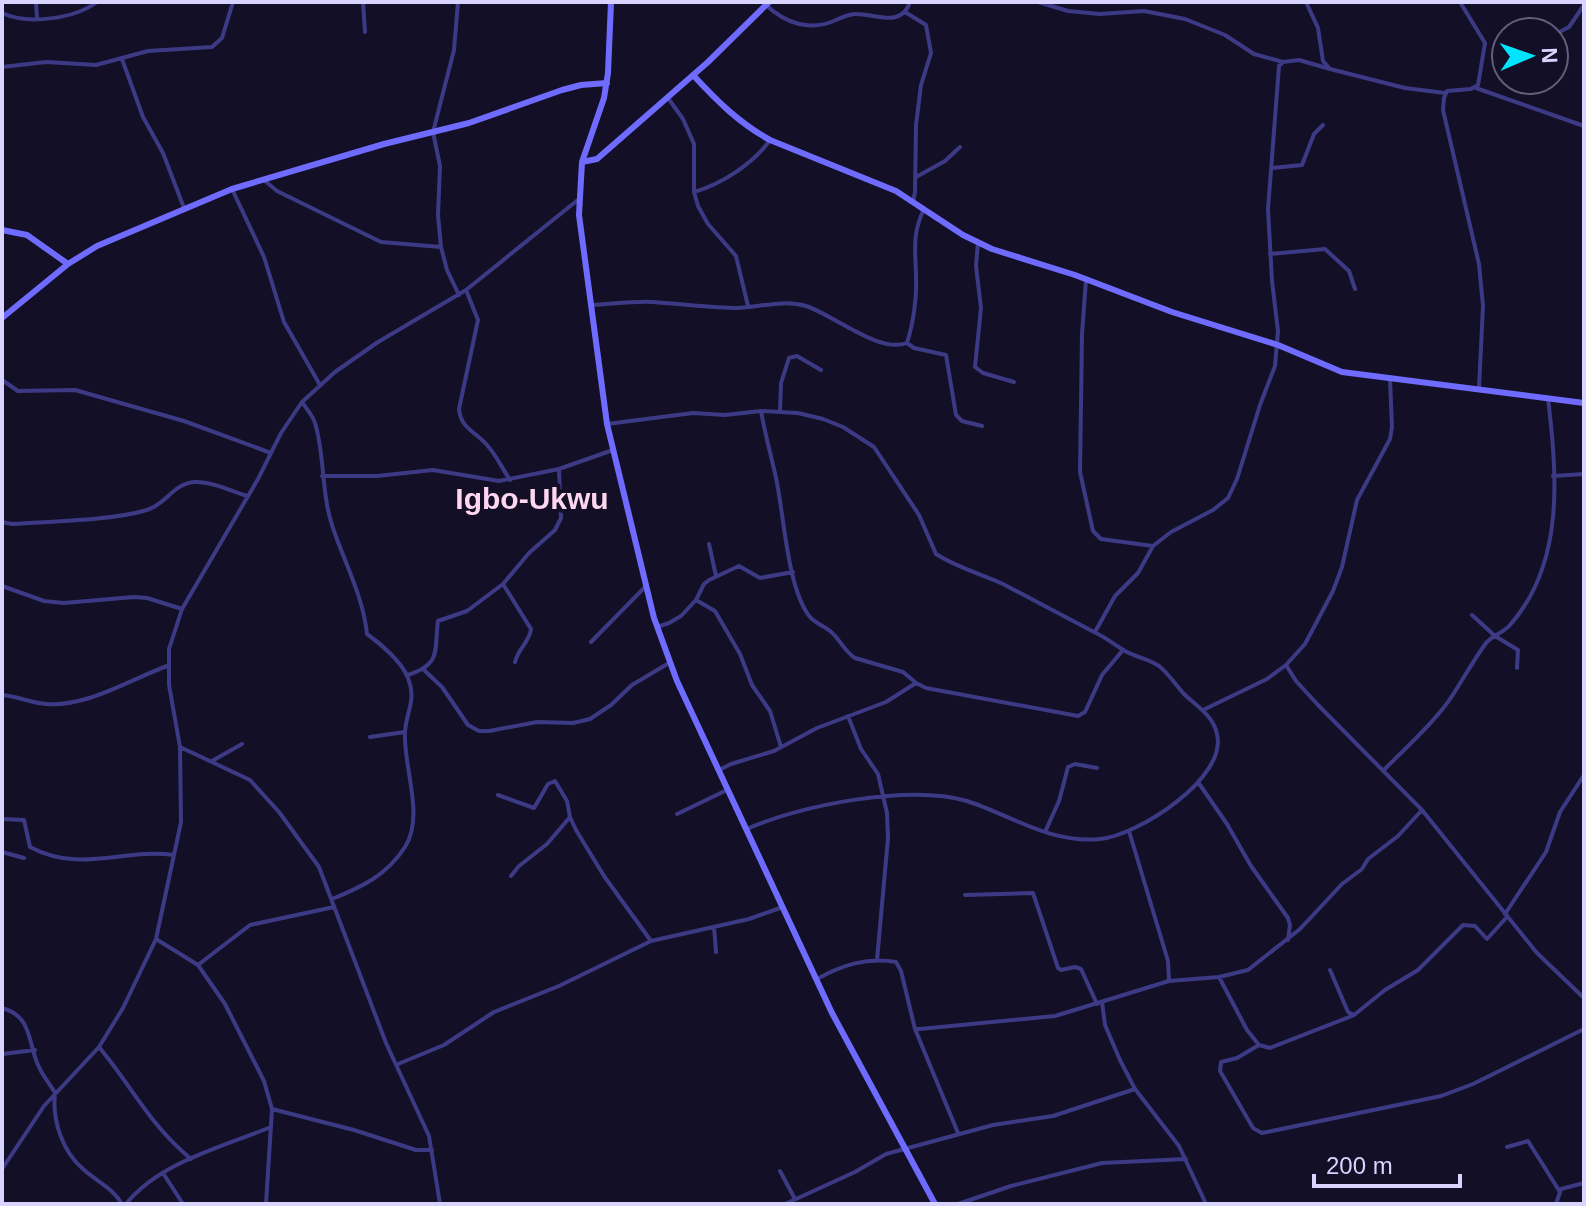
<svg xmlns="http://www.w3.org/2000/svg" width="1586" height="1206" font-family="Helvetica,sans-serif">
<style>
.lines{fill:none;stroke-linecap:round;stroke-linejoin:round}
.street{stroke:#3d3a85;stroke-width:4}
.secondary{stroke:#6f6bff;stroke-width:6}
.labels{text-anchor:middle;stroke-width:8;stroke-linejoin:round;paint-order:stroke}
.district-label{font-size:30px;font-weight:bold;fill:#ffd6f0;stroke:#130f26}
</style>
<rect width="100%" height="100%" fill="#130f26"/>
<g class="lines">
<path class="street" d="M 36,2 L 37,18
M 363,2 L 365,32
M 458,2 L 454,50 L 433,132 L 440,166 L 438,215 L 441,247 L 447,270 L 459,295
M 1038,2 L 1068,11 L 1100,14 L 1144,11 L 1185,19 L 1225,35 L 1254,54 L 1283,62
M 1306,2 L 1318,28 L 1323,61 L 1330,69 L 1405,88 L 1445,93
M 1460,2 L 1485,43 L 1478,85 L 1471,89 L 1447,91 L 1444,98 L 1443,110 L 1479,264 L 1483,306 L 1479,388
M 766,5 C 785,23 810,32 836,20 C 843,17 846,15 854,14 C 875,13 901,29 910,2
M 905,12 L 926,25 L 931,53 L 921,85 L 916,125 L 915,192 L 913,202
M 2,13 C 28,25 74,19 97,2
M 1554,35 L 1569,27 L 1584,5
M 122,59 L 143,117 L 163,153 L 184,208
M 2,67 L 46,62 L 96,65 L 148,51 L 212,47 L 222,38 L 233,2
M 1476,88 L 1584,126
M 668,98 L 683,119 L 694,144 L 694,192 L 698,206 L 708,224 L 736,256 L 748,306
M 1272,168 L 1302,165 L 1314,134 L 1323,125
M 916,177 L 945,161 L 960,147
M 264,180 L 277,191 L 381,242 L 441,247
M 232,189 L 264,257 L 284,322 L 320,385
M 694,192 C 722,184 754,163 770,140
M 978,243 L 976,266 L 981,308 L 975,367 L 983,373 L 1014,382
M 1270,254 L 1325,249 L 1349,271 L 1355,289
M 1086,280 L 1082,334 L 1080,472 L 1093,531 L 1101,539 L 1153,546
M 466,290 L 478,320 L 459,409 C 461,429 475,431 487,445 C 496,455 502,468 510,480
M 592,305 C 612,304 633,301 653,302 C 680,304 706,307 733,308 C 757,308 782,299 806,306 C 832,314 879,354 907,343 L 914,348 L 946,355 L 956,415 L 962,421 L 982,426
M 907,343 C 913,324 917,298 916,279 C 916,251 911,236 924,209
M 2,380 L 18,391 L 75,390 L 184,421 L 271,453
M 302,402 C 306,408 313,416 315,423 C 325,455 321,494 333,528 C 345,564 363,596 367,634 C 381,644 402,662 408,678 C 417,700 406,712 405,732 C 403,767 425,816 405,847 C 387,875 362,887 332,899
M 761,411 C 765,434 771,455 776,478 C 784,513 787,589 810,617 C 815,623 824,626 830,631 C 840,639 844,651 855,658 L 903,672 L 915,682
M 780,411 L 781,383 L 789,358 L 797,356 L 821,370
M 607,424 L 693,413 L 725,415 L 761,411 L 798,413 L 823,419 L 843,427 L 874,447 L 919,515 L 936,554 C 956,567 981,574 1003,584 C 1033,600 1064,616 1094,632 C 1105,637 1115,645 1125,651 C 1136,657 1149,659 1159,666 C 1168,673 1175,684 1183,693 C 1196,706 1213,715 1217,734 C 1228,778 1137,836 1100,839 C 1051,844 1010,815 967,801 C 910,784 800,805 747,829
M 322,476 L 377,476 L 433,470 L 499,481 L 559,469 L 613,450
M 1553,476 L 1584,474
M 2,522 L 12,524 C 53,521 109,521 147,510 C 166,504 173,484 194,482 C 211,481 231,491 247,496
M 709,544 L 716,576
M 503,584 L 531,629 C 530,641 518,649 515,662
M 2,586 L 44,601 L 64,603 L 134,597 L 147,598 L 182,609
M 696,600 L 715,611 L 740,654 L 752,685 L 770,711 L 781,747
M 1472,615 L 1495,636 L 1518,650 L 1517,668
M 657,627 L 669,623 L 681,616 L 696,600 L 704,584 L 709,580 L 739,566 L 760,578 L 793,572
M 1095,632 L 1115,596 L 1138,573 L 1153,546 L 1171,532 L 1213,510 L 1228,498 L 1237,479 L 1260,405 L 1275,366 L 1278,331 L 1272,281 L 1268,209 L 1279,66 L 1283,62 L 1299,60 L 1330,69
M 591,642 L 646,586
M 1286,665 L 1296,681 L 1318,705 L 1422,810 L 1537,953 L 1584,998
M 424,670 L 442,687 L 468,725 L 479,731 L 489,731 L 537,722 L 573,723 L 590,719 L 611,705 L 632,685 L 669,663
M 408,675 C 442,664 434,651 438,621 L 467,611 L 503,584 L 529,553 L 555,530 L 561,518 L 559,469
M 2,695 C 17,696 31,703 46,704 C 88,707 129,680 167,666
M 1203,710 L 1267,679 L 1286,665 L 1305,644 L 1333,591 L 1342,567 L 1357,500 L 1390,439 L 1392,427 L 1390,379
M 848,716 L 861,749 L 878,774 L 887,813 L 888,838 L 877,960
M 370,737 L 405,732
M 180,747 L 250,780 L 279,812 L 319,867 L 386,1043 L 429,1136 L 440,1204
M 212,761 L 242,744
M 719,770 L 731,764 L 774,751 L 817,728 L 886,702 L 916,683 L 926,688 L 1078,716 L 1085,712 L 1102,675 L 1123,650
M 1383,771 C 1404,749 1433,724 1450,699 C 1462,681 1473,661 1486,643 C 1493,635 1503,633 1510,625 C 1565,563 1557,475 1548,398
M 1198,782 L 1227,824 L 1251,866 L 1288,918 L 1290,925 L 1288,940
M 498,795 L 534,808 L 548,784 L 555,781 L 567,801 L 570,817 L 576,830 L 604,876 L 651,941 L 749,919 L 783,907
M 677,814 L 727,790
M 2,819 L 24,820 L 30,847 C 81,874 122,848 174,855
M 1129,831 L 1168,961 L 1169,981
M 1045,832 L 1059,801 L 1068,767 L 1075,764 L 1097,768
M 2,852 L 24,858
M 511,876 L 519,866 L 547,844 L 570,817
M 965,895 L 1033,893 L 1058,968 L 1061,970 L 1075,967 L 1081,969 L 1097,1004
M 1505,914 L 1546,852 L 1560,812 L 1584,775
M 714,927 L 716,952
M 156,939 L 198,965 L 225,1004 L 264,1081 L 272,1109 L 266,1204
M 198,965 L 250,925 L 334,907
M 1330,970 L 1348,1012 L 1354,1015 L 1385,990 L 1418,970 L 1463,925 L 1475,926 L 1487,939 L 1507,917
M 1219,977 L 1247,1030 L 1259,1045 L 1237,1058 L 1221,1062 L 1220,1071 L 1253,1128 L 1262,1133 L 1441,1096 L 1473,1084 L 1584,1029
M 817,979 C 842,965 867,957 896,962 L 901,971 L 915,1029 L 920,1029 L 1055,1016 L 1169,981 L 1219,977 L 1248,970 L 1300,929 L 1342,884 L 1362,869 L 1368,859 L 1398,836 L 1422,810
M 1102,1002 L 1105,1025 L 1120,1060 L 1135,1089 L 1179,1146 L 1206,1204
M 2,1008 C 32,1016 28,1042 38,1065 C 42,1075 50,1084 55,1093 C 52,1120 62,1151 83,1169 C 96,1181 113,1188 122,1204
M 915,1029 L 958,1133
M 1259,1045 L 1270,1048 L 1352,1016
M 99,1047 C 133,1088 149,1124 191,1159
M 2,1054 L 35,1050
M 398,1064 L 444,1045 L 494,1012 L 559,986 L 651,941
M 272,1109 L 354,1130 L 416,1150 L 432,1150
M 1507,1147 L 1528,1141 L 1560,1192
M 2,1169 L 44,1106 L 99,1047 L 123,1008 L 156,939 L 181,822 L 180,747 L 169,685 L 169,649 L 182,609 L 258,479 L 281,433 L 302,402 L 335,372 L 378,342 L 466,290 L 579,199
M 780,1171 L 795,1199
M 163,1173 L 183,1204
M 126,1204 C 160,1162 222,1147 271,1127
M 785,1204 L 855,1172 L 886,1154 L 993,1125 L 1053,1116 L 1135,1089
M 958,1204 L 1011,1186 L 1102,1163 L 1186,1159
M 1556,1204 L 1561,1189 L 1584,1183"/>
<path class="secondary" d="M 611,2 L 608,73 L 604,98 L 582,162 L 579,215 L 607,424 L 654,618 L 677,681 L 832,1013 L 935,1204
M 693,75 C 717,101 739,123 770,140 L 896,191 L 963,235 L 992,249 L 1075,275 L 1172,312 L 1278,345 L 1342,372 L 1584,403
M 582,162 L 597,159 L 708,62 L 769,2
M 2,230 L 27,235 L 68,264
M 2,318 L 68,264 L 97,246 L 232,189 L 384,144 L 469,123 L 562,90 L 581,85 L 607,83"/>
</g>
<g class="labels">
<g class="district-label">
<text x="532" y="509">Igbo-Ukwu</text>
</g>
</g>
<rect width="1586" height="1206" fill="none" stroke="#d9d4ff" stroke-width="8"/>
<g transform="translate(1530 56) rotate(88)"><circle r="38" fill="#130f26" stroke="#625e7d" stroke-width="2"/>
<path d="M0-6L14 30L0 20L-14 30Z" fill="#00e5ff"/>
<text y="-12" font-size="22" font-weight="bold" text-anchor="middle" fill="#d9d4ff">N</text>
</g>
<path d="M1314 1174v12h146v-12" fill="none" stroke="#d9d4ff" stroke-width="4"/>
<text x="1326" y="1174" font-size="24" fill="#d9d4ff" stroke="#130f26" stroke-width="6" paint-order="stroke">200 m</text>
</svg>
